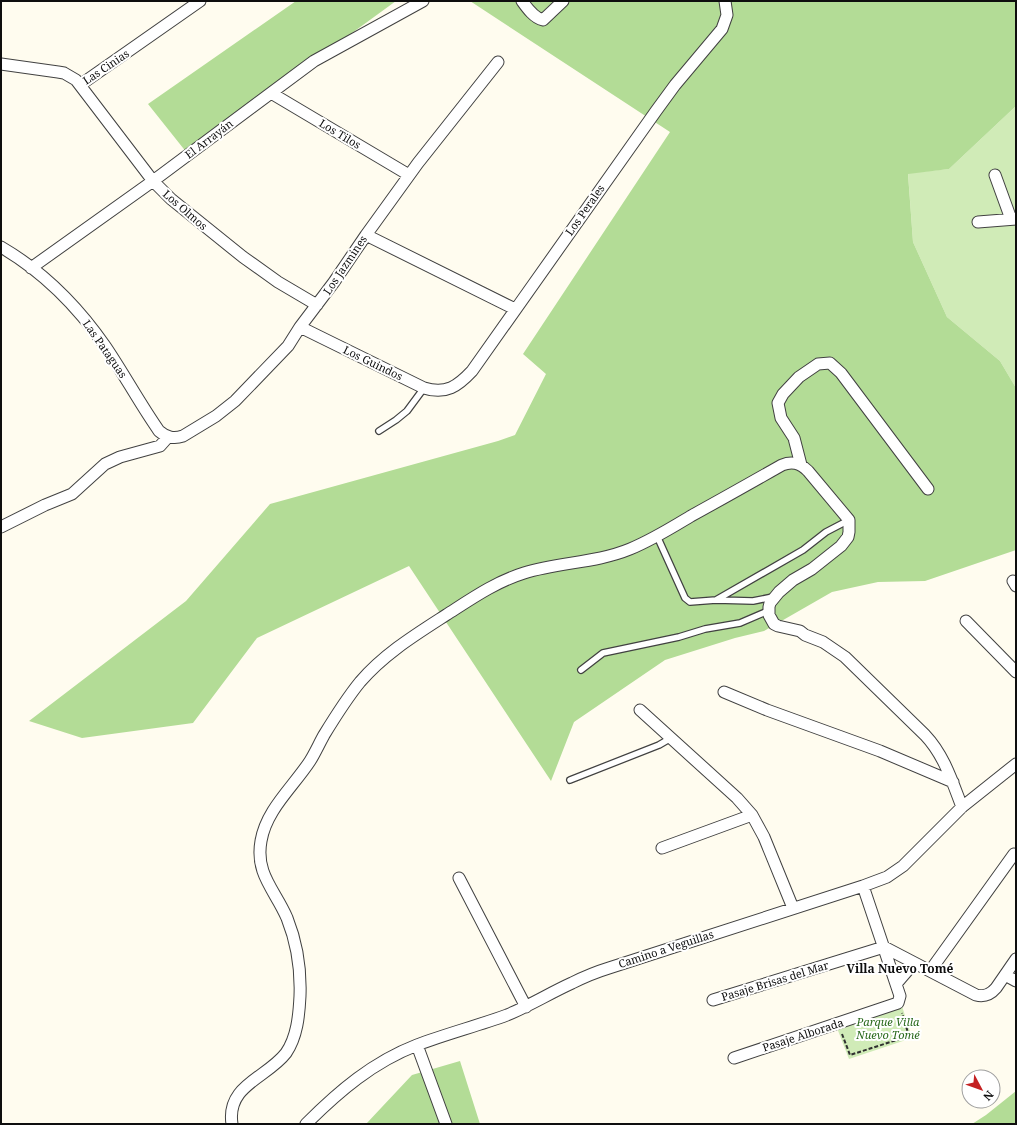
<svg xmlns="http://www.w3.org/2000/svg" width="1017" height="1125" font-family="'Noto Serif',serif">
<style>
.green{fill:#d0ebb7}
.forest{fill:#b3dc96}
.lines{fill:none;stroke-linecap:round;stroke-linejoin:round}
.service-casing{stroke:#414141;stroke-width:8}
.minor-casing{stroke:#414141;stroke-width:13}
.path{stroke:#303030;stroke-width:2;stroke-dasharray:4 2;stroke-linecap:butt}
.service{stroke:#fff;stroke-width:5.5}
.minor{stroke:#fff;stroke-width:11}
.labels{text-anchor:middle;stroke-width:4;stroke-linejoin:round;paint-order:stroke}
.street-label{font-size:11px;fill:#0e0e0e;stroke:#fff}
.park-label{font-size:11px;font-style:italic;fill:#29691c;stroke:#fff}
.neighbourhood-label{font-size:12px;font-weight:bold;fill:#0e0e0e;stroke:#fff}
</style>
<rect width="100%" height="100%" fill="#fffcef"/>
<path class="green" d="M 1016,106 L 1016,388 L 1000,361 L 947,317 L 913,242 L 908,173 L 949,169 Z
M 902,1006 L 912,1038 L 849,1059 L 837,1028 Z"/>
<path class="forest" d="M 296,1 L 396,1 L 187,153 L 148,104 Z
M 470,1 L 1016,1 L 1016,106 L 949,169 L 908,174 L 913,242 L 947,317 L 1000,361 L 1016,388 L 1016,550 L 925,581 L 878,582 L 832,592 L 764,631 L 735,638 L 665,660 L 574,722 L 551,781 L 409,566 L 257,638 L 193,723 L 82,738 L 29,721 L 186,601 L 270,504 L 498,441 L 515,435 L 546,374 L 523,354 L 670,132 Z
M 460,1061 L 480,1124 L 366,1124 L 412,1075 Z
M 1016,1091 L 1016,1124 L 972,1124 L 986,1115 Z"/>
<g class="lines">
<g class="service-casing">
<path id="service" d="M 379,431 L 396,420 L 407,411 L 424,388
M 657,536 L 685,598 L 690,602 L 716,600 L 803,550 L 826,532 L 849,520
M 716,600 L 753,601 L 773,597
M 581,670 L 603,653 L 679,637 L 705,629 L 740,623 L 768,611
M 570,780 L 659,745 L 671,738"/>
</g>
<g class="minor-casing">
<path id="minor" d="M 522,1 C 527,8 534,18 543,20 L 563,1
M 1,64 L 58,72 L 64,73 L 76,80 L 153,181 L 171,199 L 243,257 L 278,282 L 317,305
M 80,85 L 200,1
M 271,93 L 409,175
M 995,175 L 1011,219
M 978,222 L 1016,219
M 366,235 L 515,309
M 1,247 C 42,271 78,307 105,346 C 124,374 140,404 159,431 C 167,438 174,439 183,436 L 216,416 L 235,401 L 288,346 L 300,327 L 334,282 L 366,235 L 418,163 L 498,62
M 31,268 L 153,181 L 314,61 L 423,1
M 300,327 L 424,388 C 446,395 458,386 472,371 L 656,111 L 675,85 L 722,29 L 727,15 L 725,1
M 801,465 L 794,438 L 781,418 L 778,403 L 783,394 L 799,377 L 818,364 L 830,363 L 841,373 L 928,489
M 1,527 L 45,505 L 72,494 L 105,464 L 120,457 L 160,446 L 168,437
M 1013,581 L 1016,586
M 966,621 L 1016,672
M 724,692 L 767,710 L 880,751 L 953,782
M 640,710 L 737,798 L 752,815 L 764,837 L 793,908
M 662,848 L 752,815
M 459,878 L 526,1007
M 930,971 L 1014,854
M 1005,975 L 1016,981
M 896,984 L 914,963
M 713,1000 L 884,947 L 976,995 C 984,997 990,995 996,988 L 1016,959
M 417,1045 L 446,1124
M 734,1058 L 898,1003 L 900,996 L 863,886
M 232,1124 C 226,1085 267,1078 286,1053 C 297,1037 299,1016 300,996 C 301,970 297,943 287,918 C 275,890 255,874 261,841 C 266,810 293,787 310,761 C 315,753 319,744 324,735 C 335,717 347,698 360,682 C 384,654 415,635 446,615 C 471,599 495,582 524,573 C 559,562 596,563 630,549 C 652,540 671,528 691,516 C 722,499 752,482 782,465 C 792,461 800,463 808,471 L 849,520 L 849,532 L 848,537 L 841,546 L 812,569 L 793,580 L 779,592 L 770,603 L 769,607 L 769,615 L 774,624 L 778,626 L 800,631 L 805,635 L 823,642 L 845,657 L 925,735 C 944,755 952,781 962,807
M 306,1124 C 339,1091 373,1062 417,1045 C 446,1034 477,1026 507,1015 C 529,1006 550,993 572,983 C 584,977 596,972 609,968 L 863,886 L 887,877 L 903,866 L 962,807 L 1016,764"/>
</g>
<path class="path" d="M 842,1034 L 850,1055 L 909,1036 L 902,1013"/>
<use href="#service" class="service"/>
<use href="#minor" class="minor"/>
</g>
<g class="labels">
<g class="street-label">
<text transform="translate(106 67) rotate(-34)" y="4">Las Cinias</text>
<text transform="translate(340 134) rotate(31)" y="4">Los Tilos</text>
<text transform="translate(209 139) rotate(-37)" y="4">El Arrayán</text>
<text transform="translate(185 210) rotate(41)" y="4">Los Olmos</text>
<text transform="translate(585 210) rotate(-55)" y="4">Los Perales</text>
<text transform="translate(345 265) rotate(-56)" y="4">Los Jazmines</text>
<text transform="translate(105 349) rotate(55)" y="4">Las Pataguas</text>
<text transform="translate(373 363) rotate(26)" y="4">Los Guindos</text>
<text transform="translate(666 949) rotate(-18)" y="4">Camino a Veguillas</text>
<text transform="translate(775 981) rotate(-17)" y="4">Pasaje Brisas del Mar</text>
<text transform="translate(803 1035) rotate(-18)" y="4">Pasaje Alborada</text>
</g>
<g class="park-label">
<text x="888" y="1026">Parque Villa<tspan x="888" dy="13">Nuevo Tomé</tspan></text>
</g>
<g class="neighbourhood-label">
<text x="900" y="973">Villa Nuevo Tomé</text>
</g>
</g>
<rect width="1017" height="1125" fill="none" stroke="#0e0e0e" stroke-width="4"/>
<g transform="translate(981 1089) rotate(131)"><circle r="19" fill="#ffffff" stroke="#9f9f9f"/>
<path d="M0-3L7 15L0 10L-7 15Z" fill="#c42122"/>
<text y="-6" font-size="11" font-weight="bold" text-anchor="middle" fill="#0e0e0e">N</text>
</g>
</svg>
